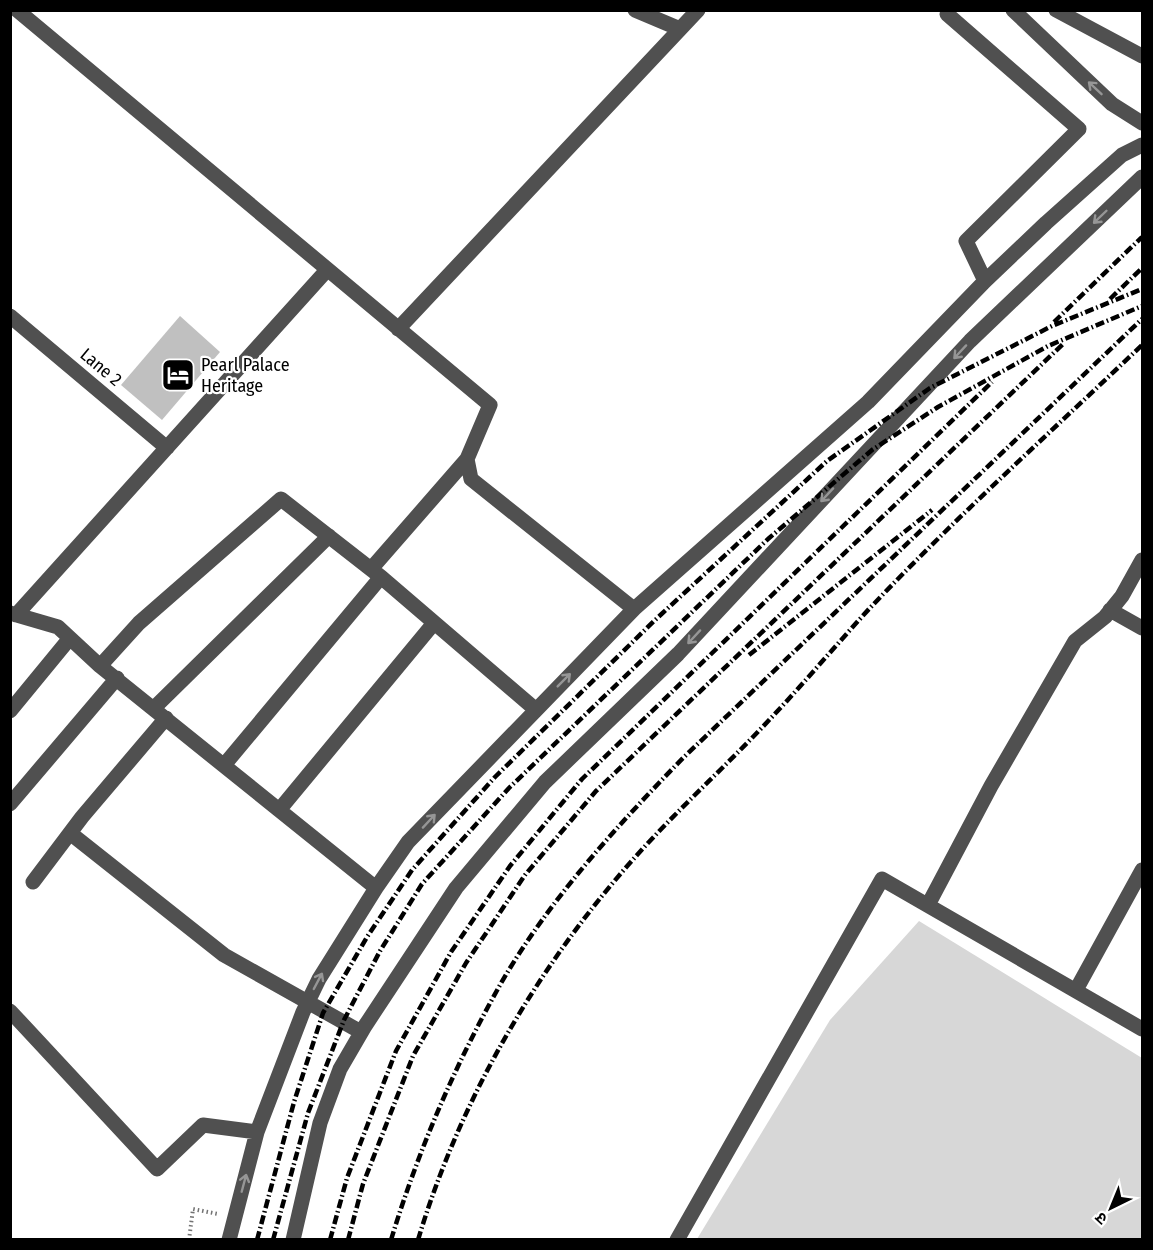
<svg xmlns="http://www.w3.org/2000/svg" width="1153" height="1250" font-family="'Fira Sans Condensed','Noto Sans Devanagari',sans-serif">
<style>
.green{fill:#d7d7d7}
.building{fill:#c0c0c0}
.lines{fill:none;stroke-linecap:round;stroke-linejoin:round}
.path{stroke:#727272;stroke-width:4;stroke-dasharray:1.5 3;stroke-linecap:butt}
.minor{stroke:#505050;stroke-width:15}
.rail{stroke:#000;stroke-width:4.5;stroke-dasharray:9 3 1.5 3;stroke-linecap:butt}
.oneway{stroke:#969696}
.labels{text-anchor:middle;stroke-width:4.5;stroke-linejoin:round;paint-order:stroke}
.poi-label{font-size:18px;fill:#000;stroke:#fff;text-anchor:start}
.street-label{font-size:18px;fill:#000;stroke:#fff}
</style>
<rect width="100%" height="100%" fill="#fff"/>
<path class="green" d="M 919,921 L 1142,1058 L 1142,1239 L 697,1239 L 830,1020 Z"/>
<path class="building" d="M 180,316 L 220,352 L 162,420 L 121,385 Z"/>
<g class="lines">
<path class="path" d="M 189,1240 L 193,1209 L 218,1214"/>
<path class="minor" d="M 17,10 L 490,405 L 467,459 L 471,479 L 634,609
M 635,10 L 680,29
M 1013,10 L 1112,104 L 1142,123
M 1056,10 L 1142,56
M 947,14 L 1079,129 L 966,241 L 985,281
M 10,316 L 167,448
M 398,329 L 698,10
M 371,569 L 467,459
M 1110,610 L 1142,628
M 10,613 L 58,627 L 100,666 L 376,888
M 16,615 L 327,270
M 100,666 L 139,623 L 281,499 L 381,577 L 535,709
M 154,708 L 329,536
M 10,711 L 70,638
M 225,764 L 381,577
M 10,804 L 117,678
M 280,809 L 434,623
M 70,833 L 224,955 L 361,1032
M 33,882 L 82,817 L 166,718
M 928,905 L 991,786 L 1075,641 L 1105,617 L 1122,596 L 1142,560
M 1076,990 L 1142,870
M 10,1011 L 157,1169 L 203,1125 L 257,1132
M 229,1240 L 257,1132 L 303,1012 L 319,979 L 376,888 L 408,842 L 634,609 L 868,402 L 985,281 L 1046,223 L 1122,155 L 1142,145
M 293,1240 L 320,1123 L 340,1069 L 365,1026 L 456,888 L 545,782 L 678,654 L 970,341 L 1142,177
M 677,1240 L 882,879 L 1142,1029"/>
<path class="rail" d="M 1110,299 L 1142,268
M 1054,322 L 1142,237
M 749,655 L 932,510
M 257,1240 L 294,1102 L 323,1013 L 367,937 L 412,870 L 495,777 L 654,621 L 827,461 L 930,388 L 1052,326 L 1142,289
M 273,1240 L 308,1113 L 344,1020 L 380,951 L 422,884 L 509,788 L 768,539 L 872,450 L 938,407 L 1048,346 L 1142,306
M 330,1240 L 347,1178 L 396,1051 L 451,952 L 510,866 L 582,779 L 992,382
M 348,1240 L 363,1184 L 413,1056 L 466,963 L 525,875 L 596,791 L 1064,343
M 391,1240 C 418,1151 455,1065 500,985 C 548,901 616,827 683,758 L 1142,319
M 418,1240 C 462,1093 544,955 648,843 C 688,800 731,761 771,718 C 805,682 836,645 869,609 C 956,517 1051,432 1142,345"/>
</g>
<defs><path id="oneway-shaft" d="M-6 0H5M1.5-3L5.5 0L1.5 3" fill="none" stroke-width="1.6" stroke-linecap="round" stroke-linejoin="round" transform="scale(1.5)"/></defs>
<g class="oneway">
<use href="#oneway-shaft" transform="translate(1095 88) rotate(-137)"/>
<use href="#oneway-shaft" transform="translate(1100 217) rotate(136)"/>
<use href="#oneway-shaft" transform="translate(960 352) rotate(133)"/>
<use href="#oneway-shaft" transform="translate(827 495) rotate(133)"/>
<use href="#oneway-shaft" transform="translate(694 637) rotate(133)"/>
<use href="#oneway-shaft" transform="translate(564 680) rotate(-45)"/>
<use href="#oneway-shaft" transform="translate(429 821) rotate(-47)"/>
<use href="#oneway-shaft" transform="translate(318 981) rotate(-62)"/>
<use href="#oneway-shaft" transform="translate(244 1183) rotate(-75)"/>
</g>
<defs>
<g id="hotel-square" transform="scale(1.725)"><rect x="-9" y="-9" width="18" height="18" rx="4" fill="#000" stroke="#fff"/><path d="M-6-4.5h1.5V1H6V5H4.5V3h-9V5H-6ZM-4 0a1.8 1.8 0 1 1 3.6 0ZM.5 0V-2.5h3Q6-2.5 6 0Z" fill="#fff"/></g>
</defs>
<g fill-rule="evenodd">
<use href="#hotel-square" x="178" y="375"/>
</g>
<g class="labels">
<g class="poi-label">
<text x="201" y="371">Pearl Palace<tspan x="201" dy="21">Heritage</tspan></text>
</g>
<g class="street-label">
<text transform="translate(101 367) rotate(40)" y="6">Lane 2</text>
</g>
</g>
<rect width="1153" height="1250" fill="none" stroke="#000000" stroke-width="24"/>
<g transform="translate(1111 1208) rotate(223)" stroke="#ffffff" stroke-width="4.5" paint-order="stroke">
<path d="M0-4.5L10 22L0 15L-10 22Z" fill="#000000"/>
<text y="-9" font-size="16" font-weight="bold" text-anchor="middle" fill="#000000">उ</text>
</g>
</svg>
